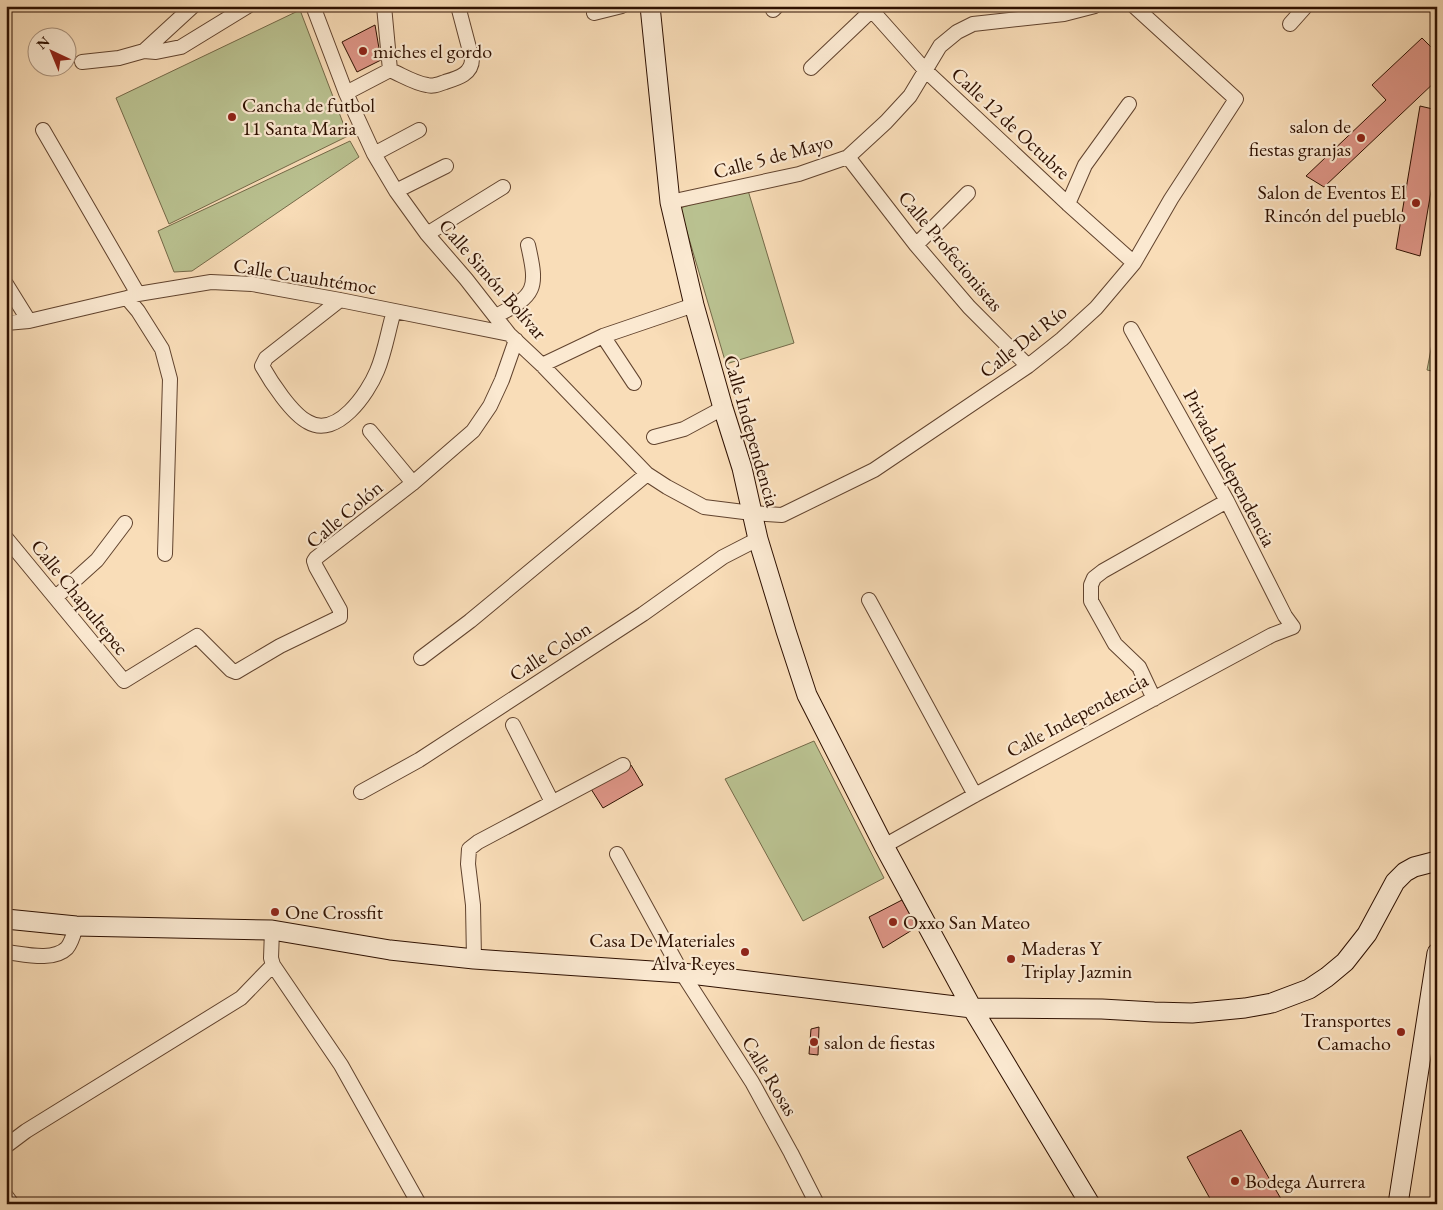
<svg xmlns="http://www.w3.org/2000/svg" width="1443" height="1210" font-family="'EB Garamond',serif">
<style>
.green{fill:#bac291;stroke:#746948}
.building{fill:#df9688;stroke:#2e1000}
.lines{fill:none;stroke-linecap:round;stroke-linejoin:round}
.street-casing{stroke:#61432e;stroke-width:16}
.secondary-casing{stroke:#2e1000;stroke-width:21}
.street{stroke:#fbe9d1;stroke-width:14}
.secondary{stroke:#fbe9d1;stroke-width:19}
.poi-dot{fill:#8f2418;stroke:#fbe9d1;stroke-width:2}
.labels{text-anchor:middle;stroke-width:4.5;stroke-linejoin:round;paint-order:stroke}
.poi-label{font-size:20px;fill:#2e1000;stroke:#fbe9d1;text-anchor:start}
.street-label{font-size:20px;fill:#2e1000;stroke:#fbe9d1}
</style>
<rect width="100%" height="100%" fill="#f9ddb8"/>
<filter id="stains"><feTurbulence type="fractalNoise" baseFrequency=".004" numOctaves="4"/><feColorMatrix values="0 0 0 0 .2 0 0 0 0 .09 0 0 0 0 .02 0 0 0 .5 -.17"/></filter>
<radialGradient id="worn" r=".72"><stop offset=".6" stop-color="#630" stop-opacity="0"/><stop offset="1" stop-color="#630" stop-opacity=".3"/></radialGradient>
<path class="green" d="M 300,10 L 348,136 L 169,224 L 116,98 Z
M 350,141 L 359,157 L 192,271 L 174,272 L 158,231 Z
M 747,187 L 794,343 L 726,364 L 680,208 Z
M 1437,318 L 1437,372 L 1427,370 Z
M 814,741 L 884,878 L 803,921 L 725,779 Z"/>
<path class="building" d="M 375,25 L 381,60 L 357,72 L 342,42 Z
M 1422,38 L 1437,53 L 1437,80 L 1324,187 L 1306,176 L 1386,100 L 1372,85 Z
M 1420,106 L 1437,110 L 1437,156 L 1420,256 L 1396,249 Z
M 631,765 L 643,785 L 603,808 L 591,789 Z
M 902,900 L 917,927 L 883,948 L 869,917 Z
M 819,1027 L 818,1055 L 809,1054 L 811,1029 Z
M 1241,1130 L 1284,1204 L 1213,1204 L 1187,1157 Z"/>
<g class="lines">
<g class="street-casing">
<path id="street" d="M 313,6 L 346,93 L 374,154 L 396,191 L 427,234 L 466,279 L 509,334 L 542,365 L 647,474 L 667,487 L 704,507 L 752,513 L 782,515 L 874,470 L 1028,366 L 1062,339 L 1096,308 L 1134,263 L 1171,199 L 1236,99 L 1134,6
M 384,6 L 390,70
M 868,6 L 925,70 L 1068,204 L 1134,263
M 773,10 L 777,6
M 594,13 L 622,6
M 1290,24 L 1306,6
M 144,51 L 156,52 L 181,47 L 248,6
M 82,62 L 119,58 L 144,51 L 193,6
M 811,68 L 872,10
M 390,70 C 402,75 414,83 427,85 C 433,87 439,84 445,82 C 458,78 472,74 472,59 L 458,6
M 346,93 L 390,70
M 43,130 L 138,294
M 374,154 L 419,130
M 848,157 L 916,245 L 969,307 L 1028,366
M 396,191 L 446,166
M 670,202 L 799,174 L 848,157 L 886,122 L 910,96 L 940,46 L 957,32 L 973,24 L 1064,14 L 1095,6
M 1068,204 L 1085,165 L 1129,104
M 427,234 L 503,187
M 916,245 L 968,193
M 6,284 L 29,321
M 127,298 L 138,311 L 162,349 L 170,379 L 165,554
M 340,300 L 266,358 L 262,366 C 271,382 292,414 308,422 C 337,439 368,393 377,371 C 385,352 388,331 394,311
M 496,316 C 536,295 538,289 528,245
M 6,323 L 29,321 L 127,298 L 138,294 L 211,282 L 252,284 L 340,300 L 509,334
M 603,336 L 634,383
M 542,365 L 603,336 L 694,305
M 370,431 L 413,483
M 654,437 L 684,429 L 723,408
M 6,538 L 124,681 L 197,636 L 231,670 L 236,672 L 280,646 L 340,617 L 340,610 L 316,567 L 314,561 L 316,558 L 413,483 L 473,431 L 490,406 L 502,380 L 516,340
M 56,597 L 97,560 L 125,523
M 869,600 L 975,795
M 421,658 L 470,621 L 647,474
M 1154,699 L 1139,667 L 1115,644 L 1091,601 L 1091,585 L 1094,578 L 1103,571 L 1227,501
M 513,725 L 552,802
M 361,792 L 419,760 L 643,614 L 723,557 L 758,539
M 884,846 L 975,795 L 1272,635 L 1293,627 L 1285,616 L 1227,501 L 1131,329
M 617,854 L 682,973 L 752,1082 L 791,1153 L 817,1204
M 6,952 C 24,954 53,962 67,948 C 72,942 74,933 76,926
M 474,959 L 473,905 L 468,864 L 469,849 L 478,842 L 623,765
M 273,965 L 341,1065 L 419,1204
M 6,1146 L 26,1131 L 241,998 L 273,965 L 271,958 L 272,930
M 6,1196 L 12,1204"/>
</g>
<g class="secondary-casing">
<path id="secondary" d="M 650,6 L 670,202 L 694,305 L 723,408 L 742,468 L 758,539 L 786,631 L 807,695 L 884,846 L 972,1008 L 1090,1204
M 6,919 L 76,926 L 272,930 L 390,950 L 474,959 L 682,973 L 972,1008 L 1102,1009 L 1154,1012 L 1192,1013 L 1245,1008 L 1272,1003 L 1309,989 L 1327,977 L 1345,962 L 1367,934 L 1395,882 L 1405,872 L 1414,867 L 1437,861
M 1398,1204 L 1437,953"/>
</g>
<use href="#street" class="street"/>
<use href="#secondary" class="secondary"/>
</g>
<g class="poi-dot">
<circle cx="363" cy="51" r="5"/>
<circle cx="232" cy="117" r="5"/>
<circle cx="1361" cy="138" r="5"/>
<circle cx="1416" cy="203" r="5"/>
<circle cx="275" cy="912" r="5"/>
<circle cx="893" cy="922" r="5"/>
<circle cx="745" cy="952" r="5"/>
<circle cx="1011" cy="959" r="5"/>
<circle cx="1401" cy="1032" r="5"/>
<circle cx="814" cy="1042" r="5"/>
<circle cx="1235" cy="1181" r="5"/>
</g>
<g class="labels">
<g class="poi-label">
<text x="373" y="58">miches el gordo</text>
<text x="242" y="112">Cancha de futbol<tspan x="242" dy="23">11 Santa Maria</tspan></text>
<text x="1351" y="133" text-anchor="end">salon de<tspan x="1351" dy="23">fiestas granjas</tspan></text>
<text x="1406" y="199" text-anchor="end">Salon de Eventos El<tspan x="1406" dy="23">Rincón del pueblo</tspan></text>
<text x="285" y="919">One Crossfit</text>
<text x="903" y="929">Oxxo San Mateo</text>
<text x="735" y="947" text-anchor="end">Casa De Materiales<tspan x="735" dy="23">Alva Reyes</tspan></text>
<text x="1021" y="955">Maderas Y<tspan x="1021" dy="23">Triplay Jazmin</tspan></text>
<text x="1391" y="1027" text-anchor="end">Transportes<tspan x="1391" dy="23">Camacho</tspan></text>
<text x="824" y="1049">salon de fiestas</text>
<text x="1245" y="1188">Bodega Aurrera</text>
</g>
<g class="street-label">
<text transform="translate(1011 123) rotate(43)" y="7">Calle 12 de Octubre</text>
<text transform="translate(773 156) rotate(-15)" y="7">Calle 5 de Mayo</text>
<text transform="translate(951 251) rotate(50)" y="7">Calle Profecionistas</text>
<text transform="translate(305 276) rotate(9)" y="7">Calle Cuauhtémoc</text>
<text transform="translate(493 279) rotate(49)" y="7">Calle Simón Bolívar</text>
<text transform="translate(1023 341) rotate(-38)" y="7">Calle Del Río</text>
<text transform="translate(752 431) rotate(74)" y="7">Calle Independencia</text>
<text transform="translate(1230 468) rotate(62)" y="7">Privada Independencia</text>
<text transform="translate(344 514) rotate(-40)" y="7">Calle Colón</text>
<text transform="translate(80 597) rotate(51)" y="7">Calle Chapultepec</text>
<text transform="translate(550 651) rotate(-33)" y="7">Calle Colon</text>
<text transform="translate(1077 715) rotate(-28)" y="7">Calle Independencia</text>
<text transform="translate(770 1076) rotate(59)" y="7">Calle Rosas</text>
</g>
</g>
<rect width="1443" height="1210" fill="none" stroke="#f9ddb8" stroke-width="25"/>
<rect x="8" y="8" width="1428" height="1195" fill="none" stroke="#2e1000" stroke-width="2.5"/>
<rect x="12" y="12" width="1418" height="1185" fill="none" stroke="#2e1000"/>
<g transform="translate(52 52) rotate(316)"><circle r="24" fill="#fbe9d1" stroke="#a9927d"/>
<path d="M0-4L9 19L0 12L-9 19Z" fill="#8f2418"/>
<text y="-8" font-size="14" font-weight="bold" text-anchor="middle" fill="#2e1000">N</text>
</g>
<rect width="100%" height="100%" filter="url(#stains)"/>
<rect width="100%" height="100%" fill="url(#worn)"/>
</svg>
